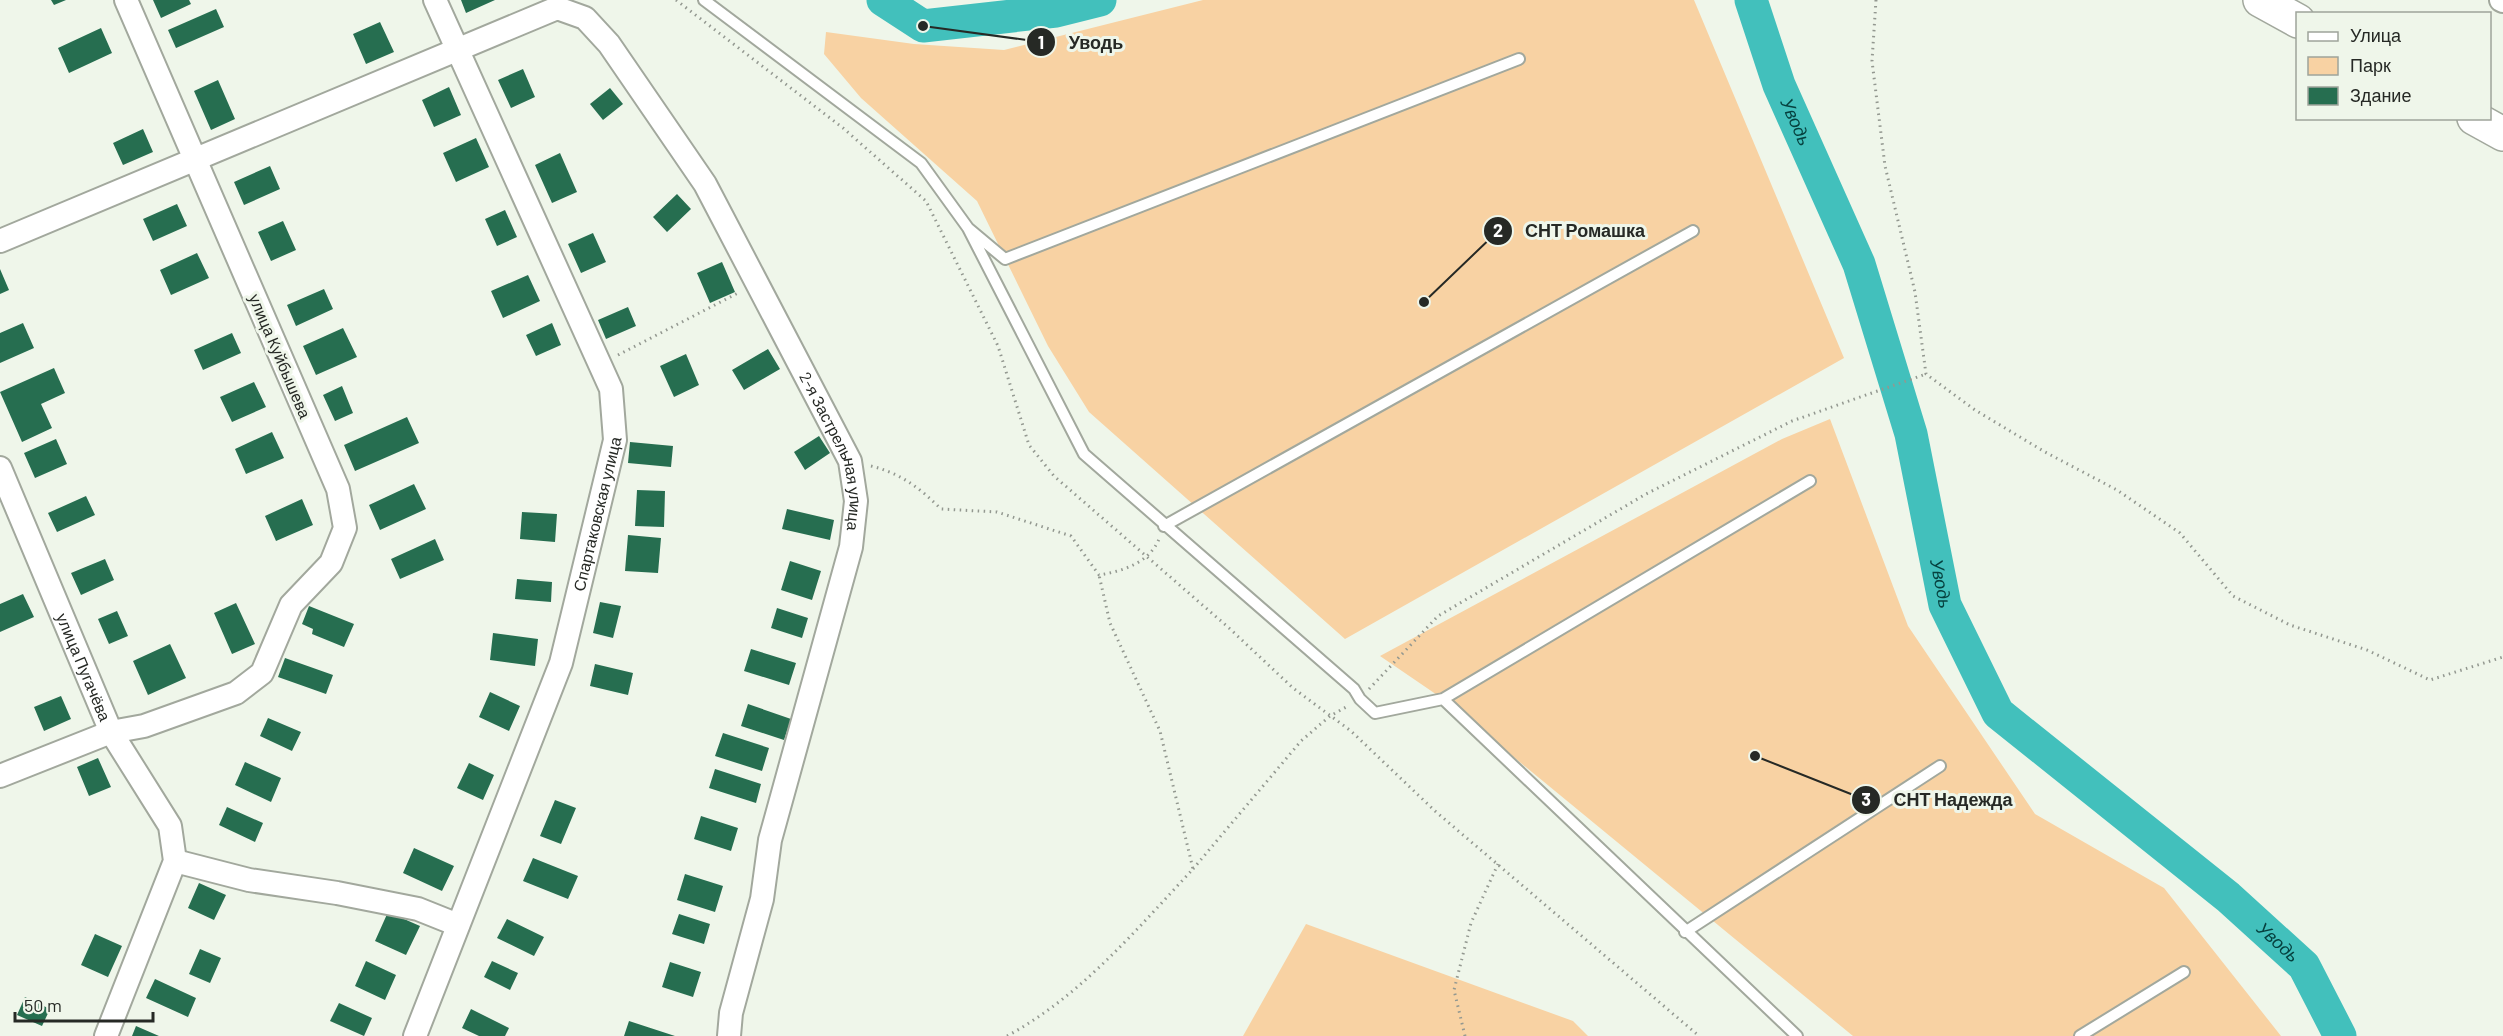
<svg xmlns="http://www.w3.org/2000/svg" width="2503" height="1036" font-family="Barlow,sans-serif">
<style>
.green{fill:#f8d2a3}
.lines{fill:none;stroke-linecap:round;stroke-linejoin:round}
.river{stroke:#42c0bc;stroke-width:33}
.building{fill:#266e50}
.lane-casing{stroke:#a2a89d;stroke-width:14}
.street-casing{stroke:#a2a89d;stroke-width:26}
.primary-casing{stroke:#a2a89d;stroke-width:36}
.path{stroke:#939890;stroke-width:3;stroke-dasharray:1.5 4.5;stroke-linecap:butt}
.lane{stroke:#fff;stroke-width:10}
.street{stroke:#fff;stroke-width:22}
.primary{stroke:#fff;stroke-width:33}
.labels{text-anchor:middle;stroke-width:6;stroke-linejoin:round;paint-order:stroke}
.street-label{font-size:16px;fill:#262925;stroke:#eff6ea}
.water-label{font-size:18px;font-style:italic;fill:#06413f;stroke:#eff6ea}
.leader{fill:none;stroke:#262925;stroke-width:2}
.callout-dot{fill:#262925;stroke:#eff6ea;stroke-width:2}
.mark-label{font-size:18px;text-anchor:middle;font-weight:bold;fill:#fff}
.callout-label{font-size:18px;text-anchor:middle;font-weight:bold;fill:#262925;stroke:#eff6ea;stroke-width:6;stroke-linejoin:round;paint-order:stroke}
</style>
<rect width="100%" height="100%" fill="#eff6ea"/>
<path class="green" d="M 1203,0 L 1694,0 L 1844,358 L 1345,639 L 1089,412 L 1048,346 L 977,201 L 861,98 L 824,54 L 826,32 L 914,44 L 1004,50 Z
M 1830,419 L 1908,626 L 2035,814 L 2164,888 L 2281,1036 L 1853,1036 L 1443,699 L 1380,656 L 1782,439 Z
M 1306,924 L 1573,1021 L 1588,1036 L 1243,1036 Z"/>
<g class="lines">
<g class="river">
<path d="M 883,0 L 923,26 L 1056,11 L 1100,0"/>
<path id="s1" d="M 1751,0 L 1779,85 L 1859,264 L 1911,434 L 1945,605 L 1998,713 L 2228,897 L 2304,966 L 2340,1036"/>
</g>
</g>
<path class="building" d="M 51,0 L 66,0 L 54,5 Z
M 153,0 L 189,0 L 191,4 L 161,18 Z
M 461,0 L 495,0 L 466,13 Z
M 216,9 L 224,27 L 176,48 L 168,30 Z
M 380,22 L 394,52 L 366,64 L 353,34 Z
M 101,28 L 112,53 L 69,73 L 58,48 Z
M 523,69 L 535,97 L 511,108 L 498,80 Z
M 218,80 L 235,119 L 211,130 L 194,91 Z
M 449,87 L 461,115 L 434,127 L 422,100 Z
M 610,88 L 623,104 L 603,120 L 590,104 Z
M 143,129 L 153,152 L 123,165 L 113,143 Z
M 476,138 L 489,167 L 456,182 L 443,153 Z
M 560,153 L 577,192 L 552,203 L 535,165 Z
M 270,166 L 280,189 L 244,205 L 234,182 Z
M 677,194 L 691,209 L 667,232 L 653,217 Z
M 177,204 L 187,226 L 153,241 L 143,219 Z
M 505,210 L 517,237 L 497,246 L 485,219 Z
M 283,221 L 296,250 L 271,261 L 258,232 Z
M 593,233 L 606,262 L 581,273 L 568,244 Z
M 197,253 L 209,278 L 171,295 L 160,270 Z
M 722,262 L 735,292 L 710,303 L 697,273 Z
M 0,269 L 9,290 L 0,294 Z
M 528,275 L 540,301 L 503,318 L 491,291 Z
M 324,289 L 333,309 L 296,326 L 287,305 Z
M 628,307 L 636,326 L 606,339 L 598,320 Z
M 23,323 L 34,348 L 0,363 L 0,333 Z
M 552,323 L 561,345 L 536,356 L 526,335 Z
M 343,328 L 357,357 L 316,375 L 303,346 Z
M 232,333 L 241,353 L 203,370 L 194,350 Z
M 768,349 L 780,369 L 744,390 L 732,370 Z
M 686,354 L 699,385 L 674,397 L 660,366 Z
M 54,368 L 65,393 L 41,404 L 52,428 L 22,442 L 0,392 Z
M 254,382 L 266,407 L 232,422 L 220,397 Z
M 342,386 L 353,413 L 335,421 L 323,395 Z
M 407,417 L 419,443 L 355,471 L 344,445 Z
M 272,432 L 284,458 L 246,474 L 235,449 Z
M 819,436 L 830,453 L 805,470 L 794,452 Z
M 56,439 L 67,464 L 35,478 L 24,453 Z
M 630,442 L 673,446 L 671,467 L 628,463 Z
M 414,484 L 426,509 L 380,530 L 369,505 Z
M 637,490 L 665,491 L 664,527 L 635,526 Z
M 86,496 L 95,515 L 57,532 L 48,513 Z
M 302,499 L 313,525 L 276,541 L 265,516 Z
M 787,509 L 834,520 L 830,540 L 782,529 Z
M 522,512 L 557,514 L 555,542 L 520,539 Z
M 628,535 L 661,538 L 658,573 L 625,571 Z
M 435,539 L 444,560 L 400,579 L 391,559 Z
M 105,559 L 114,580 L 81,595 L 71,573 Z
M 790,561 L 821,571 L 812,600 L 781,590 Z
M 517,579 L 552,582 L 551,602 L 515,599 Z
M 23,594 L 34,617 L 0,632 L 0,604 Z
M 600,602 L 621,606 L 613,638 L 593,633 Z
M 236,603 L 255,644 L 232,654 L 214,613 Z
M 309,606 L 354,624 L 344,647 L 312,634 L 313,629 L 302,624 Z
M 777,608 L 808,618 L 802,638 L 771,628 Z
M 117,611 L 128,636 L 109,644 L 98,619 Z
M 493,633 L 538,639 L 535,666 L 490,660 Z
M 170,644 L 186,678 L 148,695 L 133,661 Z
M 751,649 L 796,663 L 789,685 L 744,671 Z
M 285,658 L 333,675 L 326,694 L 278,677 Z
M 595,664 L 633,673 L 628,695 L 590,686 Z
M 490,692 L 520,706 L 509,731 L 479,717 Z
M 61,696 L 71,719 L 44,731 L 34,707 Z
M 748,704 L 791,719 L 784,740 L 741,726 Z
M 268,718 L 301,732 L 292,751 L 260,736 Z
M 723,733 L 769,748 L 762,771 L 715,756 Z
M 98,758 L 111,787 L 89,796 L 77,767 Z
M 245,762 L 281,778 L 271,802 L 235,785 Z
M 469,763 L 494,775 L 483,800 L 457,788 Z
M 715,769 L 761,784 L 756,803 L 709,788 Z
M 555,800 L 576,808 L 561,844 L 540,836 Z
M 227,807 L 263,823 L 255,842 L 219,825 Z
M 701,816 L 738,828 L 731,851 L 694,839 Z
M 414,848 L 454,866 L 442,891 L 403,873 Z
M 533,858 L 578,876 L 568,899 L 523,881 Z
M 685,874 L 723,886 L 715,912 L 677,900 Z
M 199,883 L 226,895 L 214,920 L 188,908 Z
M 388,912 L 420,926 L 406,955 L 375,941 Z
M 679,914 L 710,924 L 704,944 L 672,934 Z
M 507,919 L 544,937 L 534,956 L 497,938 Z
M 95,934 L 122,946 L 108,977 L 81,965 Z
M 200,949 L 221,958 L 210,983 L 189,974 Z
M 366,961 L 396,975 L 385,1000 L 355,986 Z
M 492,961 L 518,973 L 510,990 L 484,977 Z
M 670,962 L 701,972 L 693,997 L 662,987 Z
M 155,979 L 196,998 L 188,1017 L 146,998 Z
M 25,997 L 50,1009 L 42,1026 L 17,1015 Z
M 339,1003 L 372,1018 L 364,1036 L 330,1021 Z
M 471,1009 L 509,1028 L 505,1036 L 479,1036 L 462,1028 Z
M 629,1021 L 675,1036 L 624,1036 Z
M 136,1026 L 159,1036 L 132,1036 Z"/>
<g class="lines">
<g class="lane-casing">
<path id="lane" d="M 704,0 L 921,163 L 968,228 L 1005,259 L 1519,59
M 968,228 L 1084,454 L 1354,689 L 1360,699 L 1375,713 L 1443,699 L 1797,1036
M 1164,526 L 1693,231
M 1443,699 L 1810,481
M 1685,932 L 1940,766
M 2080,1036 L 2184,972"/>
</g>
<g class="street-casing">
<g id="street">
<path d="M 2501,0 L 2503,1"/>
<path id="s2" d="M 0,241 L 557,8 L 585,18 L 609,44 L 705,184 L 850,461 L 856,501 L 851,547 L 770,840 L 762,899 L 731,1013 L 729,1036"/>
<path id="s3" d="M 0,468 L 111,732 L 170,826 L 175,861 L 106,1036"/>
<path d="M 0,776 L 111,732 L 144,726 L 236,693 L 262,673 L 291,605 L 331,563 L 345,528 L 338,489 L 126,0"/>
<path d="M 175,861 L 249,880 L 337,893 L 418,909 L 458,925"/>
<path id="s4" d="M 415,1036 L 561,663 L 615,440 L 611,389 L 435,0"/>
</g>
</g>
<g class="primary-casing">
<path id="primary" d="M 2260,0 L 2298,21
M 2474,118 L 2503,134"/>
</g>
<path class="path" d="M 676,0 L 843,128 L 926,201 L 998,346 L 1029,445 L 1054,476 L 1229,628 L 1293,688 L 1351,731 L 1435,811 L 1699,1036
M 1876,0 L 1872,61 L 1885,166 L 1915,292 L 1926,374 L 1975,410 L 2045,452 L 2117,490 L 2180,533 L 2233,596 L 2290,625 L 2367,650 L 2430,680 L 2503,657
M 618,355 L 740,292
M 871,466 C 900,473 920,488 941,509 L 997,512 L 1071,536 L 1099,575 C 1123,571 1149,563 1159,539
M 1369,689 L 1438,616 L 1646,494 L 1792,421 L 1926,374
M 1193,869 L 1301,741 L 1330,716 L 1348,706
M 1007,1036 C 1081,996 1136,930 1193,869 L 1160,731 L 1110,623 L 1099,575
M 1465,1036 L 1454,990 L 1471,923 L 1498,864"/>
<use href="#lane" class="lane"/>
<use href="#street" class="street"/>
<use href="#primary" class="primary"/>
</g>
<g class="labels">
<g class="street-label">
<text transform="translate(280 356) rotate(67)" y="6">улица Куйбышева</text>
<text dy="6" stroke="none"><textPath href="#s2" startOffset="1137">2-я Застрельная улица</textPath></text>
<text dy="6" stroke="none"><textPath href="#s4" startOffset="554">Спартаковская улица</textPath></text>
<text dy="6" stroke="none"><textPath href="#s3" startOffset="216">улица Пугачёва</textPath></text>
</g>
<g class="water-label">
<text dy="6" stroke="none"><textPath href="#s1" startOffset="130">Уводь</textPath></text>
<text dy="6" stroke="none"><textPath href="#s1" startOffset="616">Уводь</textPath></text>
<text dy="6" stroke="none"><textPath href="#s1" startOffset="1120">Уводь</textPath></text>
</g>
</g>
<path class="leader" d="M923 26L1041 42M1424 302L1498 231M1755 756L1866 800"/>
<g class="callout-dot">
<circle cx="923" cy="26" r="6"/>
<circle cx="1424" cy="302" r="6"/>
<circle cx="1755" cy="756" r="6"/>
<circle cx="1041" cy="42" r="15"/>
<circle cx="1498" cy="231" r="15"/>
<circle cx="1866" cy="800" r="15"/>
</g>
<g class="mark-label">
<text x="1041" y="49">1</text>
<text x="1498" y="237">2</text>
<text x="1866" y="806">3</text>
</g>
<g class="callout-label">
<text x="1096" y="49">Уводь</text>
<text x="1585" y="237">СНТ Ромашка</text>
<text x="1953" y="806">СНТ Надежда</text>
</g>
<rect x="2296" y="12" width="195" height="108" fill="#eff6ea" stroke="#9fa49b" stroke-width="1.5"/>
<rect x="2308" y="32" width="30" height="9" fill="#ffffff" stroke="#9fa49b" stroke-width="1.5"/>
<text x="2350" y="42" font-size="18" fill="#262925">Улица</text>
<rect x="2308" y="57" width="30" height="18" fill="#f8d2a3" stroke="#9fa49b" stroke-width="1.5"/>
<text x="2350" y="72" font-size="18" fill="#262925">Парк</text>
<rect x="2308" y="87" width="30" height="18" fill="#266e50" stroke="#9fa49b" stroke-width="1.5"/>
<text x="2350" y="102" font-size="18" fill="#262925">Здание</text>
<path d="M15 1012v9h138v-9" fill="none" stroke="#262925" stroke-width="3"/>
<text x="24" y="1012" font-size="18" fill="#262925" stroke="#eff6ea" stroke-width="4.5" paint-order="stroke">50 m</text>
</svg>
